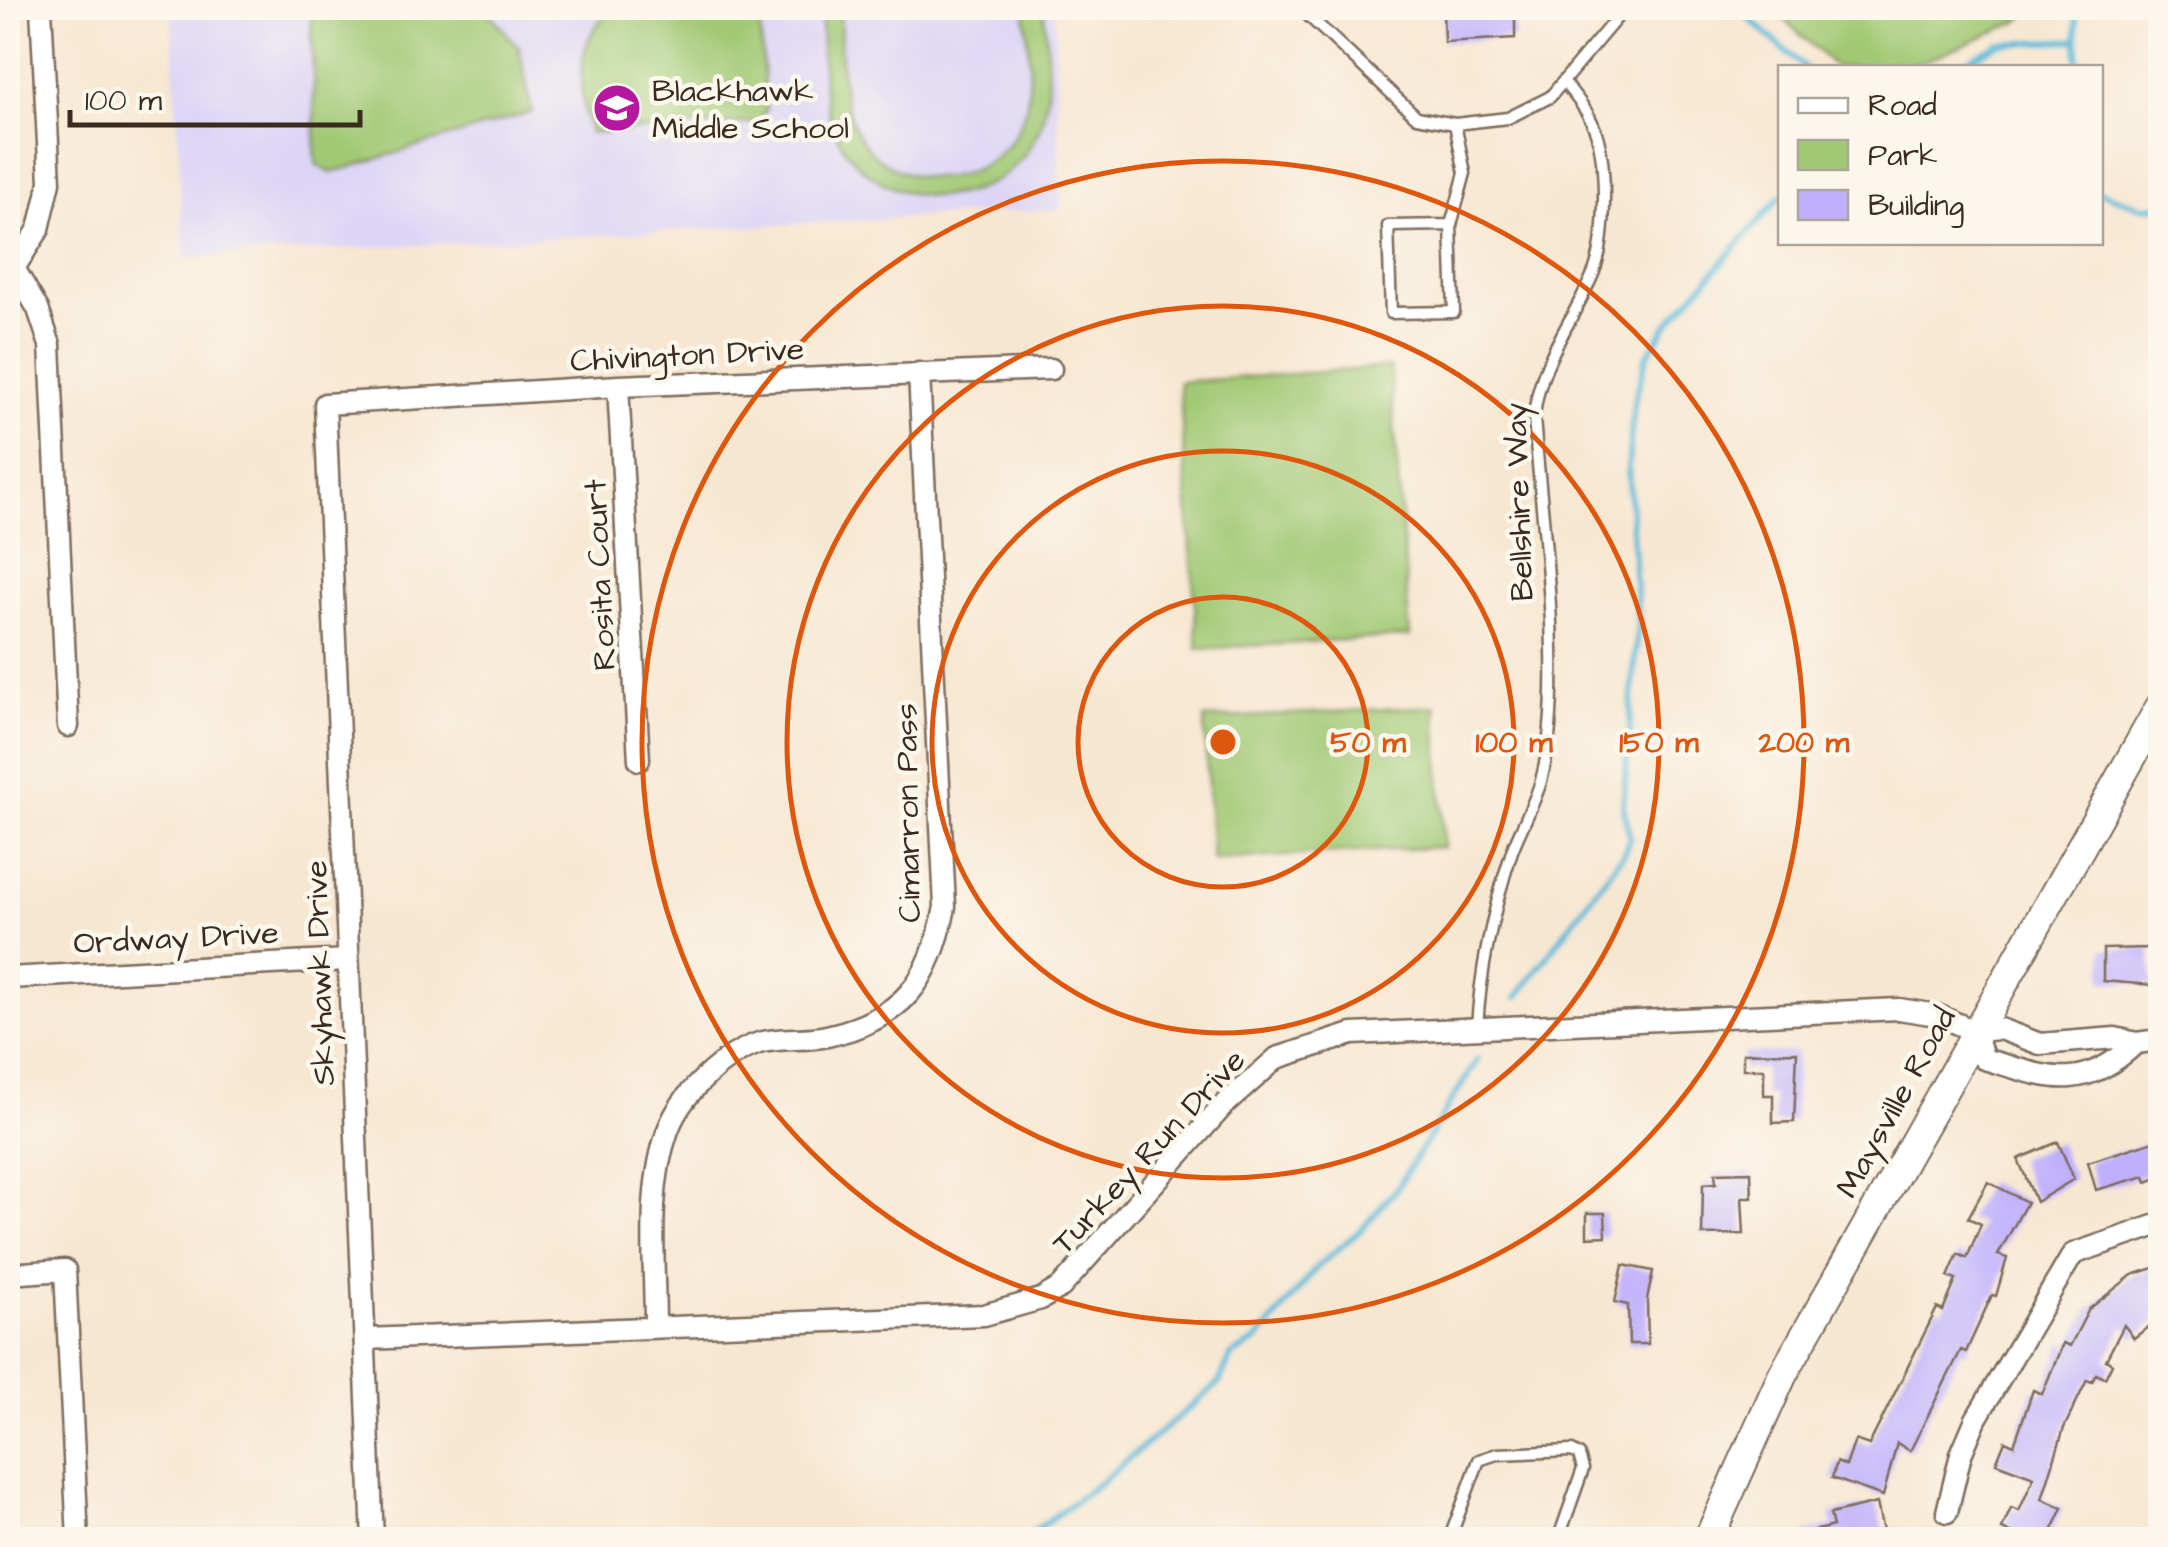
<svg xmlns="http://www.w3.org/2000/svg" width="2168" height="1547" font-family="'Architects Daughter',sans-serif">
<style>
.built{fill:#ddd5f6}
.green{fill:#a1c974;stroke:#6e7a49;stroke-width:2.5}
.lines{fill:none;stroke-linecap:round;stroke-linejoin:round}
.stream{stroke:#5bb9d9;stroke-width:6}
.building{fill:#bfb0fd}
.service-casing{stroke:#7d6c5d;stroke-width:15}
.minor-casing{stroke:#7d6c5d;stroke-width:25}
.secondary-casing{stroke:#7d6c5d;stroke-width:32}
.service{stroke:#fff;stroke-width:10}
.minor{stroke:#fff;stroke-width:20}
.secondary{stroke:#fff;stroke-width:28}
.ring{fill:none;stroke:#df570d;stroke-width:5}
.labels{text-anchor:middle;stroke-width:9;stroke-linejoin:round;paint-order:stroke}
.poi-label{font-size:32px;fill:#3b2a1e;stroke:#fbf7ec;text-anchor:start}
.street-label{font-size:32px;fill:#3b2a1e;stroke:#fbf7ec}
.centre{fill:#df570d;stroke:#fbf7ec;stroke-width:5}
.ring-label{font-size:30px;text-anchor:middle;font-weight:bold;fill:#df570d;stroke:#fbf7ec;stroke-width:9;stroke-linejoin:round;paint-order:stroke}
</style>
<rect width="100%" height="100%" fill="#fbf7ec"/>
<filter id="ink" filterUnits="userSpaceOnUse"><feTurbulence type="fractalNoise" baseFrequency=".01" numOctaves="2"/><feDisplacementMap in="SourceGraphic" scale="20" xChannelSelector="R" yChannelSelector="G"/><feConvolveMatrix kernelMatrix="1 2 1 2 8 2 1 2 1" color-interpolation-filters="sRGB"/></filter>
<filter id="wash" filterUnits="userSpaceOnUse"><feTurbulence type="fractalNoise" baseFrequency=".0048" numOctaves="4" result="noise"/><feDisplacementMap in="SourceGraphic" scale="40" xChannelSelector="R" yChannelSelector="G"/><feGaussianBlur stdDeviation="2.25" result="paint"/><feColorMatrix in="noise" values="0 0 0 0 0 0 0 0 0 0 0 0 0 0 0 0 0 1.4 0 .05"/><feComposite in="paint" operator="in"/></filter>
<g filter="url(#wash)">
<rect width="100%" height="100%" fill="#f7e7d1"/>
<path class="built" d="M 171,8 L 1054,8 L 1061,209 L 184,258 Z"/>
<path class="green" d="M 311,8 L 486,8 L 519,48 L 532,112 L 331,173 L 316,164 Z
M 612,8 L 759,9 L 766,110 L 759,122 L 590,133 C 577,86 574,43 612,8 Z
M 821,8 L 840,8 C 842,46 837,94 855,129 C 890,198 992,192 1021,122 C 1036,88 1027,44 1025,8 L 1044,8 C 1046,50 1055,97 1036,136 C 994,221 870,214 834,129 C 818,93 823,46 821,8 Z
M 1772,8 L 2031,8 L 2018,22 L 1910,67 L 1835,67 Z
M 1390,367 L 1410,636 L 1198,649 L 1179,382 Z
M 1436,706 L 1444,847 L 1212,860 L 1204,719 Z"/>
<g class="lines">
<path class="stream" d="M 2076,8 L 2078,68
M 1744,14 L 1805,68
M 1953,68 L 1999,44 L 2076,40
M 2100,192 L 2142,207 L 2160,206
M 1517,997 L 1624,853 L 1630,837 L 1623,806 L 1638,623 L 1628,466 L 1634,402 L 1647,356 L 1667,325 L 1780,197
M 1022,1540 L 1101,1482 L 1219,1383 L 1231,1356 L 1258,1340 L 1317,1267 L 1363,1228 L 1399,1185 L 1478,1059"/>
</g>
<g id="blocks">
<path class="building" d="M 1443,8 L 1515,8 L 1515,38 L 1444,42 Z
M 2151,948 L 2152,985 L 2103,981 L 2103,949 Z
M 1797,1052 L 1794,1122 L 1773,1123 L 1773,1095 L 1764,1095 L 1764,1069 L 1743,1069 L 1743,1053 Z
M 2160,1139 L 2160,1177 L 2147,1182 L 2145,1176 L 2096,1190 L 2088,1162 Z
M 2058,1142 L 2074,1179 L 2036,1202 L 2018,1159 Z
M 1751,1172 L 1752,1197 L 1742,1197 L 1744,1234 L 1702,1235 L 1703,1184 L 1716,1183 L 1715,1173 Z
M 1988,1182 L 2027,1202 L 1998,1255 L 2007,1258 L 1996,1296 L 1992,1295 L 1966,1352 L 1961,1350 L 1910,1451 L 1897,1443 L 1883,1496 L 1832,1478 L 1837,1462 L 1846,1466 L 1855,1440 L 1869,1445 L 1937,1308 L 1943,1311 L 1956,1280 L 1948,1277 L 1958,1254 L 1967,1258 L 1981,1224 L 1968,1218 Z
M 1587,1213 L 1605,1213 L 1606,1236 L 1587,1237 Z
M 1623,1265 L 1653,1271 L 1647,1299 L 1648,1344 L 1629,1344 L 1628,1305 L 1615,1302 Z
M 2160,1266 L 2160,1318 L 2134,1338 L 2124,1325 L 2106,1360 L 2112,1364 L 2105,1378 L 2096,1374 L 2092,1382 L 2087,1380 L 2064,1428 L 2042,1499 L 2063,1508 L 2048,1540 L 2025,1540 L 2002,1529 L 2011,1508 L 2019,1511 L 2034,1477 L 1996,1463 L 2005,1441 L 2014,1445 L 2033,1390 L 2042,1394 L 2063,1343 L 2070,1346 L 2089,1309 L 2132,1275 Z
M 1877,1503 L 1885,1540 L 1803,1540 L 1802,1534 L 1833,1526 L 1830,1514 Z"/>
</g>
</g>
<g filter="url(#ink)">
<use href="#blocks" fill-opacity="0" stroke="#7d6c5d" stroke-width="2.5"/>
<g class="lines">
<g class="service-casing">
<path id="service" d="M 1300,8 L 1417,117 L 1455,124 L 1508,118 L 1550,97 L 1625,8
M 1451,225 L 1388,226 L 1391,313 L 1454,312 L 1451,225 L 1465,173 L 1455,124
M 1477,1029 C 1480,968 1493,910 1512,851 C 1521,827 1534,805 1541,781 C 1567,686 1541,518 1534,417 C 1539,362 1572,323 1593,274 C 1607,241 1608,161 1594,127 C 1588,111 1575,96 1564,82
M 1449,1540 L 1479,1460 L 1497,1454 L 1572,1451 L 1579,1455 L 1583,1469 L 1558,1540"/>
</g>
<g class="minor-casing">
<path id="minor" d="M 14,268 L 38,309 L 50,345 L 68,726
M 14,268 L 39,229 L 50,182 L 41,8
M 618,386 L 639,760
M 8,978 L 348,960
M 1974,1031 L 1984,1059 C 2050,1078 2081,1094 2136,1043
M 8,1274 L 65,1270 L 78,1540
M 655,1326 C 655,1262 646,1191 668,1130 C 681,1094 723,1055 759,1043 C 780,1037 806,1041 827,1036 C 904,1019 931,980 945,907 L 919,373
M 365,1339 L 984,1315 L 1041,1299 L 1061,1287 L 1223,1106 L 1277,1058 L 1352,1034 L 1899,1009 L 1937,1015 L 1974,1031 L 2000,1029 L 2040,1044 L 2115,1038 L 2136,1043 L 2160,1040
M 1947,1512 L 1961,1454 L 1976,1419 L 2073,1254 L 2160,1224
M 373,1540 L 325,404 L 618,386 L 1051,369"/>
</g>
<g class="secondary-casing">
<path id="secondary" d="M 1708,1540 L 1782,1376 L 2160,707"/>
</g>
<use href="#service" class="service"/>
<use href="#minor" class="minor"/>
<use href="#secondary" class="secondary"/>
</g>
</g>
<g class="ring">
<circle cx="1223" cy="742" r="145"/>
<circle cx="1223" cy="742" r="291"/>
<circle cx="1223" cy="742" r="436"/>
<circle cx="1223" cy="742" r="581"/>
</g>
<defs>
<g id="school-disc" transform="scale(2.5)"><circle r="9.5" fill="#b5179e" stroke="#fbf7ec"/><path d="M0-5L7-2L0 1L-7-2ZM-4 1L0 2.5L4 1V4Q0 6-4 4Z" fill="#fff"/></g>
</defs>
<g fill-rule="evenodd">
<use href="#school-disc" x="617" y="108"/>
</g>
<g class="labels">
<g class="poi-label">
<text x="652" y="101">Blackhawk<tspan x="652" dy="37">Middle School</tspan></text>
</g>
<g class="street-label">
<text transform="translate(687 354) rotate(-3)" y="11">Chivington Drive</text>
<text transform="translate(1518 502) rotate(-92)" y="11">Bellshire Way</text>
<text transform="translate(599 575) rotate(-93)" y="11">Rosita Court</text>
<text transform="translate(907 813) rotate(-91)" y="11">Cimarron Pass</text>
<text transform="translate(176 937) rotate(-3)" y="11">Ordway Drive</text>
<text transform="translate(319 973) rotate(-92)" y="11">Skyhawk Drive</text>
<text transform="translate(1895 1102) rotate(-61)" y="11">Maysville Road</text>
<text transform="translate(1148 1151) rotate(-47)" y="11">Turkey Run Drive</text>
</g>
</g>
<circle cx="1223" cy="742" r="15" class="centre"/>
<g class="ring-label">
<text x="1368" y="752">50 m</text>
<text x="1514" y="752">100 m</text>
<text x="1659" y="752">150 m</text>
<text x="1804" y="752">200 m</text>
</g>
<rect width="2168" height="1547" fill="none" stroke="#fbf7ec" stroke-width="40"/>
<rect x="1778" y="65" width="325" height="180" fill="#fbf7ec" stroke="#aea59a" stroke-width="2.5"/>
<rect x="1798" y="98" width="50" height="15" fill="#ffffff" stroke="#aea59a" stroke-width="2.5"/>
<text x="1868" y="115" font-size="30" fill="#3b2a1e">Road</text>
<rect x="1798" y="140" width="50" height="30" fill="#a1c974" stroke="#aea59a" stroke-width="2.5"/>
<text x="1868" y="165" font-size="30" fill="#3b2a1e">Park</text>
<rect x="1798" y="190" width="50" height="30" fill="#bfb0fd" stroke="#aea59a" stroke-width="2.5"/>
<text x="1868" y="215" font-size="30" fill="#3b2a1e">Building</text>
<path d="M70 110v15h290v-15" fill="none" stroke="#3b2a1e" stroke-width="5"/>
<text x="85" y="110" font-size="30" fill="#3b2a1e" stroke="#fbf7ec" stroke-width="8" paint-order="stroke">100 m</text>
</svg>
